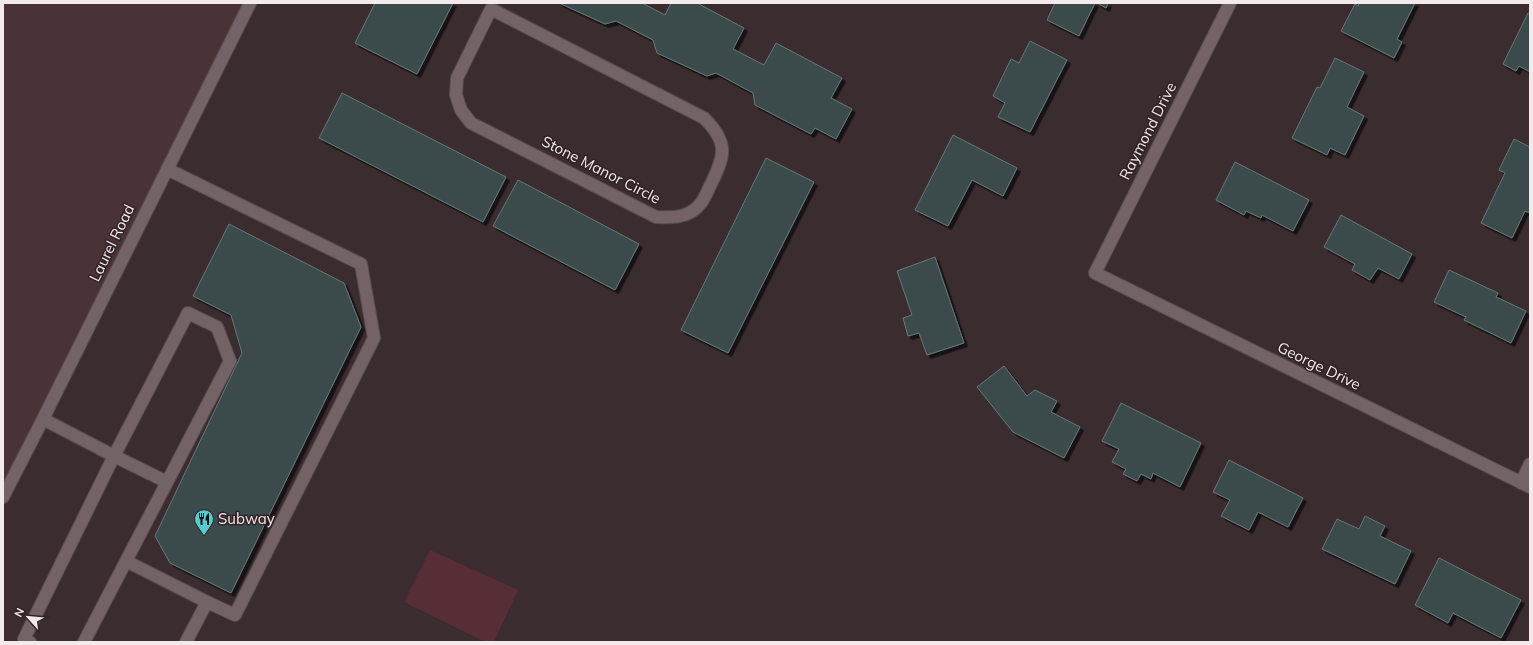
<svg xmlns="http://www.w3.org/2000/svg" width="1533" height="645" font-family="Mulish,sans-serif">
<style>
.built{fill:#493337}
.green{fill:#572d36}
.building{fill:#3a4b4b;stroke:#667878;filter:url(#shadow)}
.lines{fill:none;stroke-linecap:round;stroke-linejoin:round}
.minor-casing{stroke:#584c4e;stroke-width:14}
.minor{stroke:#746366;stroke-width:12}
.labels{text-anchor:middle;stroke-width:3;stroke-linejoin:round;paint-order:stroke}
.street-label{font-size:15px;fill:#f3eaeb;stroke:#302225}
.poi-label{font-size:15px;fill:#f3eaeb;stroke:#302225;text-anchor:start}
</style>
<defs>
<filter id="shadow"><feDropShadow dx="3.5" dy="3.5" stdDeviation="0" flood-color="#0009"/></filter>
</defs>
<rect width="100%" height="100%" fill="#3a2c2f"/>
<path class="built" d="M 3,3 L 251,3 L 3,497 Z"/>
<path class="green" d="M 430,550 L 518,590 L 494,642 L 485,642 L 404,602 Z"/>
<path class="building" d="M 375,3 L 453,3 L 417,74 L 355,43 Z
M 559,3 L 642,3 L 665,15 L 671,3 L 697,3 L 744,28 L 733,49 L 764,65 L 776,43 L 842,78 L 831,98 L 852,109 L 836,139 L 815,128 L 811,134 L 755,105 L 753,93 L 716,73 L 707,76 L 657,53 L 653,40 L 616,21 L 605,24 Z
M 1055,3 L 1095,3 L 1079,36 L 1047,20 Z
M 1097,3 L 1108,3 L 1106,8 Z
M 1359,3 L 1415,3 L 1397,39 L 1402,42 L 1394,58 L 1341,31 L 1355,4 L 1358,6 Z
M 1528,13 L 1530,14 L 1530,72 L 1519,66 L 1516,71 L 1503,64 Z
M 1030,41 L 1067,60 L 1030,132 L 998,117 L 1005,103 L 993,96 L 1011,59 L 1019,63 Z
M 1335,58 L 1364,72 L 1347,107 L 1364,116 L 1345,155 L 1330,148 L 1327,155 L 1292,138 L 1317,87 L 1320,88 Z
M 342,93 L 506,177 L 483,222 L 319,138 Z
M 953,135 L 1017,168 L 1003,196 L 972,180 L 948,226 L 915,210 Z
M 1514,139 L 1530,147 L 1530,213 L 1525,211 L 1512,238 L 1481,223 L 1505,173 L 1499,170 Z
M 766,158 L 814,182 L 728,353 L 681,330 Z
M 1235,162 L 1309,200 L 1293,231 L 1262,215 L 1261,218 L 1246,211 L 1244,215 L 1216,200 Z
M 518,180 L 639,244 L 615,290 L 493,226 Z
M 1341,215 L 1412,254 L 1399,279 L 1378,268 L 1370,280 L 1352,270 L 1355,264 L 1324,247 Z
M 229,224 L 344,283 L 361,327 L 231,593 L 170,563 L 155,536 L 242,353 L 231,315 L 193,296 Z
M 935,257 L 964,343 L 927,355 L 919,333 L 908,336 L 903,318 L 912,315 L 897,271 Z
M 1449,270 L 1498,293 L 1496,297 L 1526,311 L 1511,343 L 1464,320 L 1466,317 L 1434,302 Z
M 1004,366 L 1027,396 L 1035,390 L 1057,401 L 1051,412 L 1080,427 L 1064,458 L 1013,432 L 977,387 Z
M 1121,403 L 1201,443 L 1180,487 L 1153,473 L 1151,479 L 1141,474 L 1137,481 L 1123,474 L 1126,469 L 1112,462 L 1119,449 L 1102,441 Z
M 1229,460 L 1303,498 L 1288,527 L 1258,512 L 1249,530 L 1221,516 L 1230,500 L 1213,492 Z
M 1365,516 L 1385,526 L 1380,536 L 1411,551 L 1395,584 L 1322,549 L 1337,519 L 1359,529 Z
M 1439,558 L 1521,600 L 1501,638 L 1453,613 L 1448,623 L 1415,605 Z"/>
<g class="lines">
<g class="minor-casing">
<path id="minor" d="M 1230,3 L 1095,273 L 1530,487
M 491,9 L 704,118 C 729,143 725,155 711,184 C 708,190 705,198 701,203 C 690,218 672,218 656,217 L 471,123 L 461,110 L 456,95 L 457,78 Z
M 167,169 L 361,264 L 374,338 L 235,615 L 207,602 L 186,642
M 1521,483 L 1530,464
M 3,497 L 43,419 L 250,3
M 126,561 L 207,602
M 30,642 L 24,639 L 114,456 L 43,419
M 84,642 L 230,361 L 217,327 L 188,313 L 114,456 L 167,482"/>
</g>
<use href="#minor" class="minor"/>
</g>
<defs>
<g id="restaurant-pin" transform="scale(1)"><path d="M0 17L-7.5 6A9.5 9.5 0 1 1 7.5 6Z" fill="#52cdd0" stroke="#302225"/><path d="M-5-6h1v4h1v-4h1v4h1v-4h1v5L-1.5 .5V6h-2V.5L-5-1ZM5-6V6H3V1.5H1.5Q1.5-4 5-6Z" fill="#111"/></g>
</defs>
<g fill-rule="evenodd">
<use href="#restaurant-pin" x="204" y="519"/>
</g>
<g class="labels">
<g class="street-label">
<text transform="translate(1148 131) rotate(-63)" y="5">Raymond Drive</text>
<text transform="translate(601 170) rotate(27)" y="5">Stone Manor Circle</text>
<text transform="translate(112 243) rotate(-64)" y="5">Laurel Road</text>
<text transform="translate(1319 366) rotate(26)" y="5">George Drive</text>
</g>
<g class="poi-label">
<text x="218" y="524">Subway</text>
</g>
</g>
<rect width="1533" height="645" fill="none" stroke="#f3eaeb" stroke-width="8"/>
<g transform="translate(28 617) rotate(297)" stroke="#302225" stroke-width="3" paint-order="stroke">
<path d="M0-3L7 15L0 10L-7 15Z" fill="#f3eaeb"/>
<text y="-6" font-size="11" font-weight="bold" text-anchor="middle" fill="#f3eaeb">N</text>
</g>
</svg>
